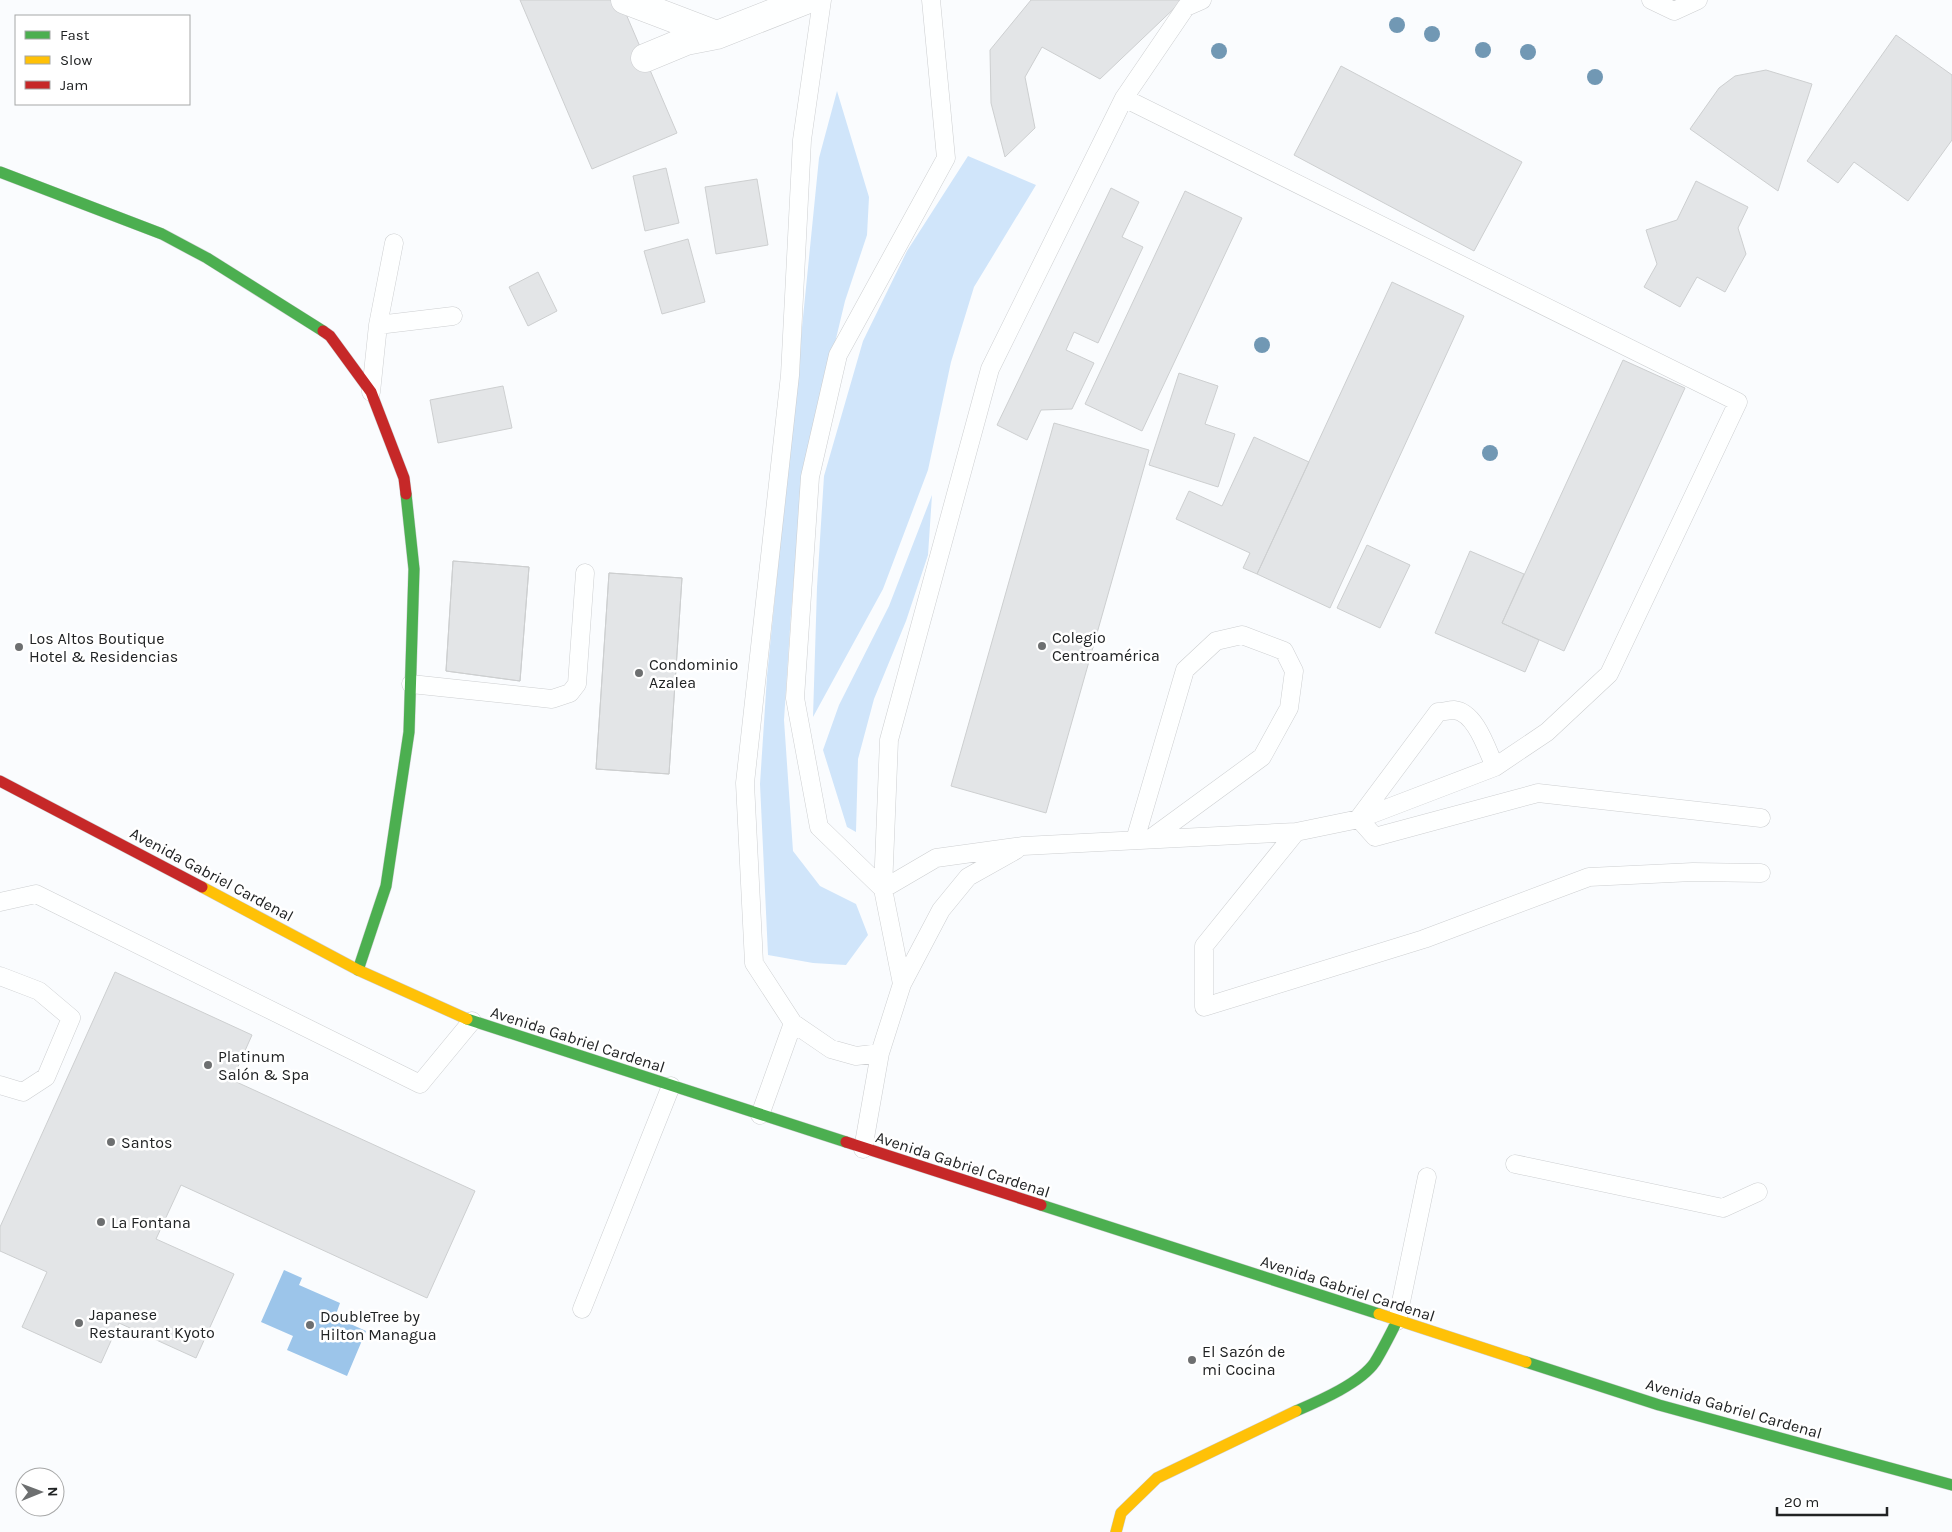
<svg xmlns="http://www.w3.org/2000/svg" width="1952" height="1532" font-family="Karla,sans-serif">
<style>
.green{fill:#d0e5fa}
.water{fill:#9cc5ea}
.building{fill:#e3e5e7;stroke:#cdcfd0}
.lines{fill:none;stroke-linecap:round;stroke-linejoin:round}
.lane-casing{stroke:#cdcfd1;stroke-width:19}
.street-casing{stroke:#cdcfd1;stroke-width:29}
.fast-casing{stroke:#cdcfd1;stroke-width:12}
.slow-casing{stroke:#cdcfd1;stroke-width:12}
.jam-casing{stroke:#cdcfd1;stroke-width:12}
.lane{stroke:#feffff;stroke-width:18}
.street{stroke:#feffff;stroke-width:28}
.fast{stroke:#4caf50;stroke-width:11}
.slow{stroke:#ffc107;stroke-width:11}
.jam{stroke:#c62828;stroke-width:11}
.tree{fill:#7198b4}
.poi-dot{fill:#6d6f70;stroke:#fff;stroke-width:2}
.labels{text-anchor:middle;stroke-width:5;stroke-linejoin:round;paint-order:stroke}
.poi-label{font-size:16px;fill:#212324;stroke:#fff;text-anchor:start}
.street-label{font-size:16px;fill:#212324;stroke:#fff}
</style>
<rect width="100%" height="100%" fill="#fafcfe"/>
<path class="green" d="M 837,91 L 869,197 L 867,235 L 845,301 L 802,481 L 791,614 L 784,720 L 793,851 L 820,886 L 856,904 L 868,935 L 846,965 L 813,963 L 768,955 L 760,784 L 767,676 L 819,158 Z
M 968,156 L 1036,185 L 974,287 L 951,362 L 928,470 L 883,589 L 813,717 L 817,587 L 824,476 L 863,341 L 907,251 Z
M 932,495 L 928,555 L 906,621 L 874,699 L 858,759 L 856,832 L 847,827 L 823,750 L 839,705 L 889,606 Z"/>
<path class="water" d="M 284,1270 L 302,1278 L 299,1285 L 340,1303 L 335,1317 L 366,1331 L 347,1376 L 287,1350 L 293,1336 L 261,1322 Z"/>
<path class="building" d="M 520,0 L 620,0 L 677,133 L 592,169 Z
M 1031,0 L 1183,0 L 1100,79 L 1042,47 L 1025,77 L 1035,128 L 1005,157 L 991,103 L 990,50 Z
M 1896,35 L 1952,75 L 1952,140 L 1908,201 L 1854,162 L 1838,183 L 1807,161 Z
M 1341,66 L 1522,162 L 1474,251 L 1294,155 Z
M 1766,70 L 1812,84 L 1778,191 L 1690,129 L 1719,88 L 1735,76 Z
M 666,168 L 679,223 L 645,231 L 633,176 Z
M 757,179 L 768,245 L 716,254 L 705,187 Z
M 1696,181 L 1748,207 L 1738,228 L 1746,254 L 1725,292 L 1697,277 L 1680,307 L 1644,287 L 1657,264 L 1646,230 L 1677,220 Z
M 1111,188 L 1139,202 L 1122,237 L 1143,247 L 1098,343 L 1074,332 L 1066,350 L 1094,363 L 1072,409 L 1041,410 L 1027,440 L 997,425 Z
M 1185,191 L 1242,218 L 1142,431 L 1085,404 Z
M 688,239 L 705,302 L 662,314 L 644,251 Z
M 538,272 L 557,311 L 528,326 L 509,287 Z
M 1392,282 L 1464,316 L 1330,608 L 1257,574 Z
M 1623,360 L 1685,388 L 1564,651 L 1502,623 Z
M 1179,373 L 1218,386 L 1205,424 L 1235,434 L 1218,487 L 1149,465 Z
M 503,386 L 512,428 L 438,443 L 430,400 Z
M 1054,423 L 1149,450 L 1046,813 L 951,786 Z
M 1254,437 L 1309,462 L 1257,574 L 1243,568 L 1250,553 L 1176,519 L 1189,491 L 1222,506 Z
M 1367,545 L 1410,565 L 1380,628 L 1337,608 Z
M 1470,551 L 1524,574 L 1502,623 L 1539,640 L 1525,672 L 1435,633 Z
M 453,561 L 529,567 L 520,681 L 446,671 Z
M 453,561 L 529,567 L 520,681 L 446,671 Z
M 609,573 L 682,578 L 669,774 L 596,769 Z
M 609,573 L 682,578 L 669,774 L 596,769 Z
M 115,972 L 252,1035 L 232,1080 L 475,1191 L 427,1298 L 181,1185 L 156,1239 L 234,1274 L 196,1358 L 119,1323 L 101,1363 L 22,1327 L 47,1272 L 0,1251 L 0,1227 Z"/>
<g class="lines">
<g class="lane-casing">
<path id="lane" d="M 822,0 L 802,140 L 790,375 L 745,783 L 754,963 L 793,1023 L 831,1049 L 856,1056 L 880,1053 L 902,984 L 883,889 L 889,740 L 990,369 L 1124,98 L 1186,7 L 1202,0
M 1651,0 L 1674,11 L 1698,0
M 378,325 L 453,316
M 371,392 L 378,325 L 394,243
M 411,684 L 552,699 L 570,693 L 577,684 L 585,573
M 1359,818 L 1438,712 C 1443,712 1449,710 1454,710 C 1476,712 1487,750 1495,767
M 1359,819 L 1375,837 L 1538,793 L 1761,818
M 1296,832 L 1204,946 L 1204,1007 L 1424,939 L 1589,877 L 1693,872 L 1761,873
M 1135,840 L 1185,670 L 1216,641 L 1242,635 L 1284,651 L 1294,671 L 1289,708 L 1262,757 L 1150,839
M 883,889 L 936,858 L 1023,846 L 1296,832 L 1359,819 L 1495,767 L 1547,732 L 1609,674 L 1738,402 L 1124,98
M 883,889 L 819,827 L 795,698 L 810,477 L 838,355 L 946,158 L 931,0
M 0,902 L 36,894 L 420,1084 L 472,1021
M 0,976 L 39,991 L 71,1018 L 46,1077 L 23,1092 L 0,1085
M 902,984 L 941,910 L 968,877 L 1016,850
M 760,1115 L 793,1023
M 863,1149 L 880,1053
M 1515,1164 L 1723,1208 L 1758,1192
M 582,1309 L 671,1086
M 1397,1321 L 1427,1177"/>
</g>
<g class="street-casing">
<path id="street" d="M 625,0 L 717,35
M 645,58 L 686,41 L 717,35 L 806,0"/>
</g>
<g class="fast-casing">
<path id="fast" d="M 0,172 L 162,234 L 207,258 L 323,331
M 358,970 L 386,886 L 409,732 L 414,569 L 406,494
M 467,1019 L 846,1142
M 1041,1205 L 1379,1314
M 1526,1362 L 1659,1405 L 1952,1485
M 1296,1411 C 1319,1401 1361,1383 1375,1362 C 1383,1349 1390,1335 1397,1321"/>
</g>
<g class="slow-casing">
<path id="slow" d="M 202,887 L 358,970 L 467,1019
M 1379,1314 L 1526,1362
M 1116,1532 L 1121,1513 L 1157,1478 L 1296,1411"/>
</g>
<g class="jam-casing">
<path id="jam" d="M 323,331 L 330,336 L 371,392 L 404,478 L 406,494
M 0,781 L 202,887
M 846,1142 L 1041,1205"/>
</g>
<use href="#lane" class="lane"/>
<use href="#street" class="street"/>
<use href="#fast" class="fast"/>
<use href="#slow" class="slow"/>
<use href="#jam" class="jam"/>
</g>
<g class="tree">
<circle cx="1397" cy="25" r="8"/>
<circle cx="1432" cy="34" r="8"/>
<circle cx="1483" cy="50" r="8"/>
<circle cx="1219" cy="51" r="8"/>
<circle cx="1528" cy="52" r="8"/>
<circle cx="1595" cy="77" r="8"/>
<circle cx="1262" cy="345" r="8"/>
<circle cx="1490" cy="453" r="8"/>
</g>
<g class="poi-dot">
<circle cx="1042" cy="646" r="5"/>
<circle cx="19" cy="647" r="5"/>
<circle cx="639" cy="673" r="5"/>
<circle cx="208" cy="1065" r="5"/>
<circle cx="111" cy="1142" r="5"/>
<circle cx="101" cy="1222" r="5"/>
<circle cx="79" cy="1323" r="5"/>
<circle cx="310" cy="1325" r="5"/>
<circle cx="1192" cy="1360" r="5"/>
</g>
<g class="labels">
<g class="poi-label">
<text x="1052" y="643">Colegio<tspan x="1052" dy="18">Centroamérica</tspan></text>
<text x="29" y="644">Los Altos Boutique<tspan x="29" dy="18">Hotel &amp; Residencias</tspan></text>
<text x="649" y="670">Condominio<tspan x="649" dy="18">Azalea</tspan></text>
<text x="218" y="1062">Platinum<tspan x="218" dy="18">Salón &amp; Spa</tspan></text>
<text x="121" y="1148">Santos</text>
<text x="111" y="1228">La Fontana</text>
<text x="89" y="1320">Japanese<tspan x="89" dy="18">Restaurant Kyoto</tspan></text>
<text x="320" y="1322">DoubleTree by<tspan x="320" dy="18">Hilton Managua</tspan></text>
<text x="1202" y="1357">El Sazón de<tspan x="1202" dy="18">mi Cocina</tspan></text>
</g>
<g class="street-label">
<text transform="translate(212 874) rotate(28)" y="6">Avenida Gabriel Cardenal</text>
<text transform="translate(578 1039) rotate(18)" y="6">Avenida Gabriel Cardenal</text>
<text transform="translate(963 1164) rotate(18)" y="6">Avenida Gabriel Cardenal</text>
<text transform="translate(1348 1288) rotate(18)" y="6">Avenida Gabriel Cardenal</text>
<text transform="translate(1734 1408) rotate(16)" y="6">Avenida Gabriel Cardenal</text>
</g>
</g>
<rect x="15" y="15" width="175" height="90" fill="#ffffff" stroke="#a6a7a7"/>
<rect x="25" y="31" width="25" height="8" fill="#4caf50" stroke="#a6a7a7"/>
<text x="60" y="40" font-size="15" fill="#212324">Fast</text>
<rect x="25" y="56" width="25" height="8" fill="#ffc107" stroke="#a6a7a7"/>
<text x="60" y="65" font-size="15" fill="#212324">Slow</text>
<rect x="25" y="81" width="25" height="8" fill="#c62828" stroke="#a6a7a7"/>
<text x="60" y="90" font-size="15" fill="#212324">Jam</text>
<g transform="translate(40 1492) rotate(89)"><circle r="24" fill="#ffffff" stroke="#a6a7a7"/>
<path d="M0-4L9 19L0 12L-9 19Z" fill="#6d6f70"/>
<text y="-8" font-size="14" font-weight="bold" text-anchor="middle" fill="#212324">N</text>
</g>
<path d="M1777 1507v8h110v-8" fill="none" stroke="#212324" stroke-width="2.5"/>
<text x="1784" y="1507" font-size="15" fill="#212324" stroke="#ffffff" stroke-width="4" paint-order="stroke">20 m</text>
</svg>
